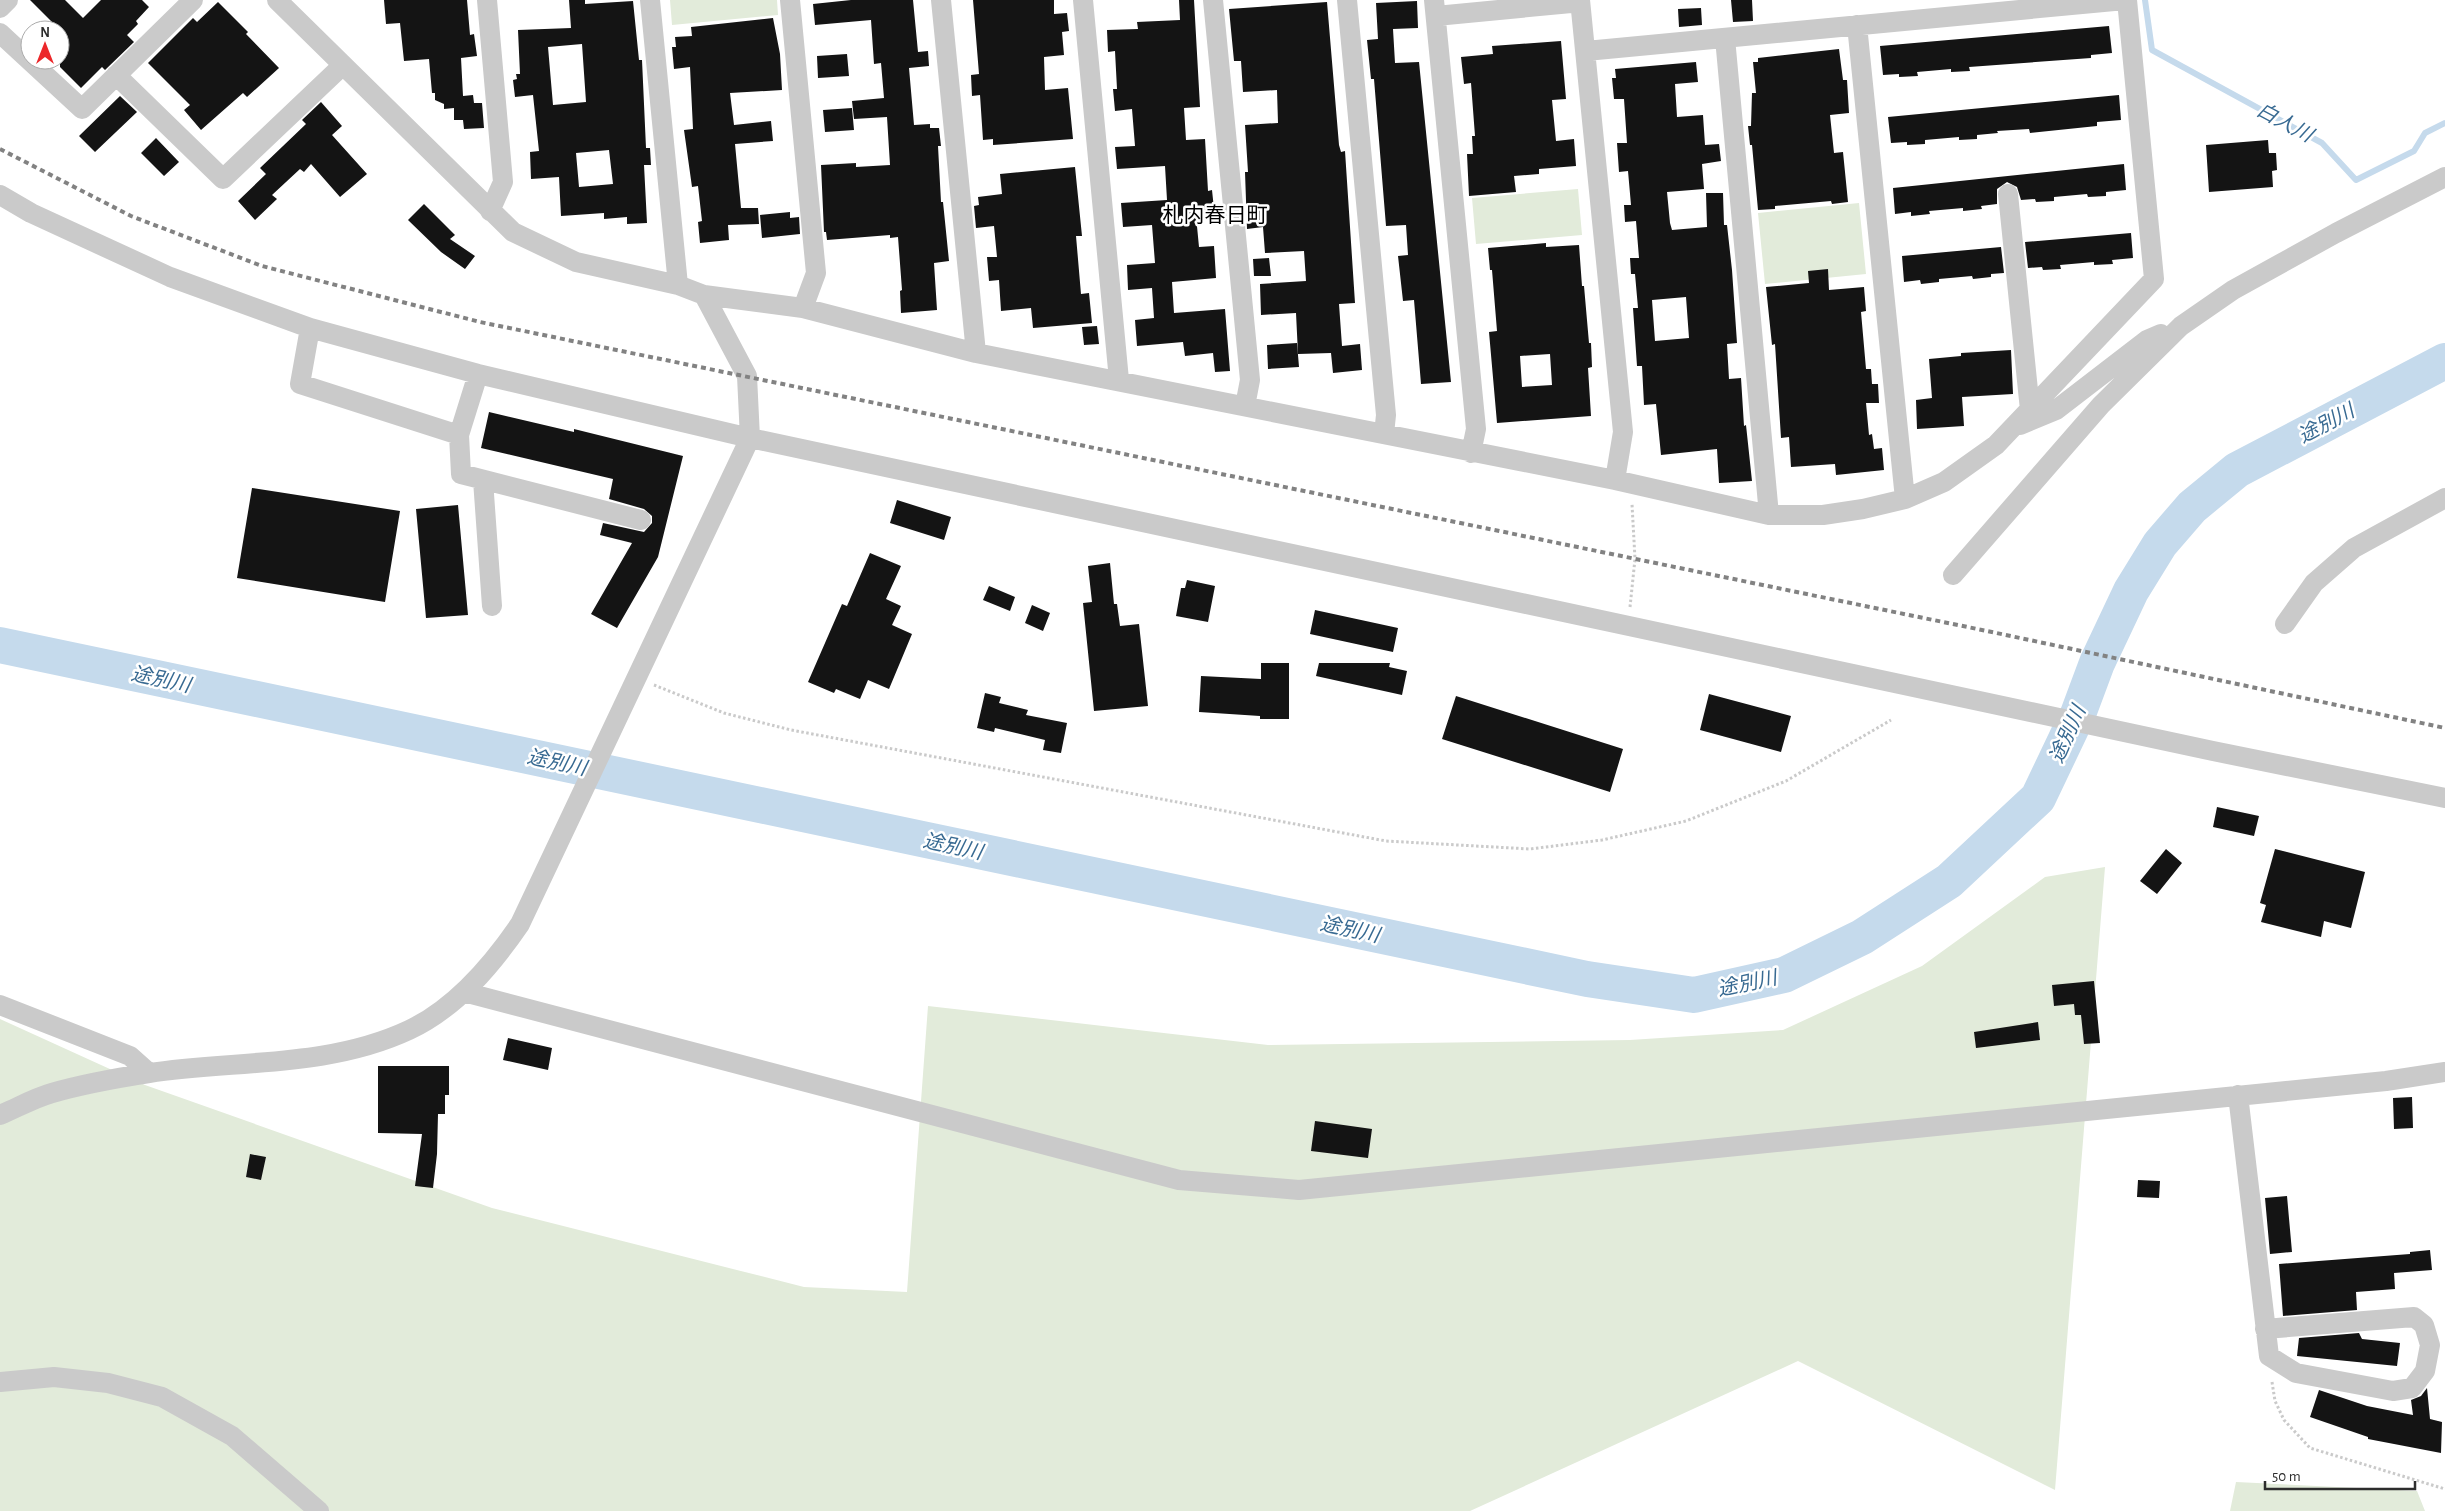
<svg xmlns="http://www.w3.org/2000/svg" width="2445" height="1511" font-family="'Alegreya Sans','Noto Sans JP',sans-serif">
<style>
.green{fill:#e2ebda}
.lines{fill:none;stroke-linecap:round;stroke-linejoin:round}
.stream{stroke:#c5daec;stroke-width:6}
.river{stroke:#c5daec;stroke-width:36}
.building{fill:#141414;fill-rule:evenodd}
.path{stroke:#cacaca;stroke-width:3;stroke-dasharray:2.5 2.5;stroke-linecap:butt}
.minor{stroke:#cacaca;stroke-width:20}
.rail{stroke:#828282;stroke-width:4;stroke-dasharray:5 4;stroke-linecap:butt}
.labels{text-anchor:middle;stroke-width:5;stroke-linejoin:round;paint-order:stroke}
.water-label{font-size:20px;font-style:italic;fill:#386a92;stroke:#fff}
.quarter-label{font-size:21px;fill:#000;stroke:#fff}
</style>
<rect width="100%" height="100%" fill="#fff"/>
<path class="green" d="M 670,0 L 777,0 L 778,15 L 672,25 Z
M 1578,189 L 1582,235 L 1476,244 L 1472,198 Z
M 1859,203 L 1866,274 L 1765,284 L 1758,213 Z
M 2105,867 L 2055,1490 L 1798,1361 L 1470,1511 L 0,1511 L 0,1019 L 145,1085 L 492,1208 L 804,1287 L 907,1292 L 928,1006 L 1268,1045 L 1630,1040 L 1783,1030 L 1922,966 L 2045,877 Z
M 2236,1482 L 2417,1491 L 2425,1511 L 2230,1511 Z"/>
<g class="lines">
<path class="stream" d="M 2145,0 L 2152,50 L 2322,143 L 2356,180 L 2414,151 L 2425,133 L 2445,123"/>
<path class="river" d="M 0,645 L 1587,979 L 1694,995 L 1784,975 L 1862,937 L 1949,881 L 2038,798 L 2078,714 L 2097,663 L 2131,591 L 2160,544 L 2192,507 L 2237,470 L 2445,361"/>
</g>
<path class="building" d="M 30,0 L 65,0 L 83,18 L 101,0 L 142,0 L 149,7 L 136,21 L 138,24 L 127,35 L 134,42 L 105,70 L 102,67 L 81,88 L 60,67 L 60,30 Z
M 384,0 L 467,0 L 470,35 L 474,34 L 477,56 L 461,58 L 463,96 L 473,95 L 474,103 L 482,103 L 484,128 L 464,129 L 463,120 L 454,120 L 454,108 L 444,109 L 444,104 L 435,100 L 435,93 L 432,93 L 429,59 L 404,61 L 400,23 L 386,24 Z
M 569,0 L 585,0 L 585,4 L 633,1 L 639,60 L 642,60 L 646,148 L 650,148 L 651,165 L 644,165 L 647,223 L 627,224 L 627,217 L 604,219 L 604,213 L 561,216 L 559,177 L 531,179 L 530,152 L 539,151 L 533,95 L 515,97 L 513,80 L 517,79 L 516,74 L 520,74 L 518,30 L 571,28 ZM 582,44 L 586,102 L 553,105 L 548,47 ZM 609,150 L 613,184 L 579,187 L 576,153 Z
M 851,0 L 913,0 L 918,52 L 928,51 L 929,66 L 909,68 L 914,125 L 930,124 L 930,128 L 939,128 L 941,146 L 938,146 L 941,202 L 943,202 L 949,261 L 934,263 L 937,310 L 901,313 L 900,291 L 902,290 L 898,237 L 890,238 L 890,235 L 827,240 L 826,232 L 824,232 L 821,165 L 856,163 L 856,167 L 890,165 L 887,117 L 854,119 L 852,101 L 884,98 L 881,63 L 874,64 L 871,20 L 815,25 L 813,4 Z
M 973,0 L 1054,0 L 1054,14 L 1067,13 L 1069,31 L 1062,32 L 1064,55 L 1044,57 L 1045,90 L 1068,88 L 1073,139 L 993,145 L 993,139 L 983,140 L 980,95 L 972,96 L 971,75 L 979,74 Z
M 1179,0 L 1194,0 L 1200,107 L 1184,108 L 1186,140 L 1205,139 L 1208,191 L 1212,190 L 1214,209 L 1208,209 L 1209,215 L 1196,216 L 1199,247 L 1214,246 L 1216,278 L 1172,282 L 1174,313 L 1225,309 L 1230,371 L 1215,372 L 1213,353 L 1185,356 L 1183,342 L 1137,346 L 1135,320 L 1154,318 L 1152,288 L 1128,290 L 1127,265 L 1155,263 L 1152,225 L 1123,227 L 1121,203 L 1167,200 L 1165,166 L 1117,169 L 1115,147 L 1135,146 L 1132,109 L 1115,111 L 1113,89 L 1117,89 L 1115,51 L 1108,52 L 1107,30 L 1138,29 L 1137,22 L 1180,20 Z
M 1731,0 L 1752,0 L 1753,21 L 1733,22 Z
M 1417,1 L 1418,28 L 1393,29 L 1395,63 L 1419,62 L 1451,382 L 1421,384 L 1414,300 L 1403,301 L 1398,256 L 1408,255 L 1406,225 L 1386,226 L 1374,79 L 1371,79 L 1367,40 L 1378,39 L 1376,3 Z
M 218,2 L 248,32 L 246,34 L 279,68 L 247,97 L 243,93 L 201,130 L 184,110 L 190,105 L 148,63 L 193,18 L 197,22 Z
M 1327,2 L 1339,145 L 1341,152 L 1345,151 L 1355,303 L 1339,304 L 1342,346 L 1360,344 L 1362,370 L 1333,373 L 1331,353 L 1298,354 L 1296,313 L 1261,315 L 1260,284 L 1306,281 L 1304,251 L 1265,253 L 1263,227 L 1247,229 L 1245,172 L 1248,172 L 1245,125 L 1278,123 L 1277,90 L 1243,92 L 1241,61 L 1234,61 L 1229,9 Z
M 1701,8 L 1702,25 L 1679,27 L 1678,9 Z
M 773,18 L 780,54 L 782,90 L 730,93 L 734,125 L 771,121 L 773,141 L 735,144 L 741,208 L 758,208 L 759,224 L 728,225 L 729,240 L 700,243 L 698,222 L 702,221 L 698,186 L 692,187 L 684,130 L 693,129 L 690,67 L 674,69 L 672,47 L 676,47 L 675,37 L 692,36 L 691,27 Z
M 2109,26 L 2112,53 L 2091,55 L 2091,58 L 1969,67 L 1970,71 L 1951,72 L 1951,69 L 1917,72 L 1918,76 L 1899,77 L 1899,74 L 1883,75 L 1880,46 Z
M 1561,41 L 1566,99 L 1552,100 L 1556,141 L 1574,139 L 1576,166 L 1539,169 L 1539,174 L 1514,176 L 1516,192 L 1469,196 L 1467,154 L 1473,154 L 1472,136 L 1475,136 L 1471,83 L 1464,84 L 1461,57 L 1493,54 L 1492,46 Z
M 1839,49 L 1843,80 L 1847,80 L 1849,113 L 1830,115 L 1834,153 L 1843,152 L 1848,202 L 1832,204 L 1831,201 L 1775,206 L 1775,209 L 1758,210 L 1752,145 L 1750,145 L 1748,126 L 1751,126 L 1752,93 L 1756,93 L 1753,62 L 1758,62 L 1758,58 Z
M 847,54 L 849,76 L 818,78 L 817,56 Z
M 1696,62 L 1698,82 L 1675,84 L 1677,117 L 1703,115 L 1705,145 L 1719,144 L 1721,161 L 1702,164 L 1704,189 L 1667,192 L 1670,223 L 1672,230 L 1707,227 L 1706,193 L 1723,193 L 1724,225 L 1727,225 L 1732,270 L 1737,343 L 1727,344 L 1729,379 L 1741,378 L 1744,426 L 1746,425 L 1752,481 L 1719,483 L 1717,449 L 1661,455 L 1656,404 L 1644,405 L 1642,366 L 1637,366 L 1633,308 L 1638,308 L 1635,274 L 1631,274 L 1630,258 L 1639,258 L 1636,221 L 1625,222 L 1624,205 L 1631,205 L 1628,171 L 1619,172 L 1617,143 L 1627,143 L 1624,99 L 1614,99 L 1612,78 L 1616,78 L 1615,69 ZM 1686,297 L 1689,338 L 1655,341 L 1652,300 Z
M 2119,95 L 2121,120 L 2097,122 L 2097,126 L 2030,133 L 2029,129 L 1997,131 L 1998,133 L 1977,135 L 1977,139 L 1959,140 L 1959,137 L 1925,140 L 1925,144 L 1907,145 L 1907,142 L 1891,143 L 1888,117 Z
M 120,96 L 137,112 L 95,152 L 79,136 Z
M 321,102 L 342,126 L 332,135 L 367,174 L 340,197 L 311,164 L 304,172 L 300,169 L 272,195 L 277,199 L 255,220 L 238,201 L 266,174 L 260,168 L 306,124 L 302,120 Z
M 852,108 L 854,130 L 825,132 L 823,110 Z
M 156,138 L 179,162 L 164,176 L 141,153 Z
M 2268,140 L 2269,153 L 2276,153 L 2277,170 L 2272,171 L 2273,187 L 2209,192 L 2206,145 Z
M 2124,164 L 2126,190 L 2106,192 L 2106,196 L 2088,197 L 2087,194 L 2054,197 L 2054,201 L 2036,202 L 2035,199 L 2021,200 L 2017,187 L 2007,182 L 1997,189 L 1997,204 L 1981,206 L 1982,209 L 1963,211 L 1963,208 L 1929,211 L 1930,214 L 1911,216 L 1911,212 L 1895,214 L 1893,188 Z
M 1075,167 L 1082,236 L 1076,236 L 1081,294 L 1089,293 L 1092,323 L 1033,328 L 1031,308 L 1001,311 L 999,280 L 989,281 L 987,257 L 997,257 L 994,226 L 976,228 L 974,206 L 979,205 L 978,197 L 1002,194 L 1000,174 Z
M 424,204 L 455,235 L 450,239 L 475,256 L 465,269 L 441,252 L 408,220 Z
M 790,212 L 790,218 L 799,217 L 800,234 L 762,238 L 760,215 Z
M 2131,233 L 2133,258 L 2112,260 L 2113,264 L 2094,265 L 2094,262 L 2060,265 L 2061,269 L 2043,270 L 2042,267 L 2028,268 L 2025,242 Z
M 1546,243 L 1546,247 L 1579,245 L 1582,286 L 1584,286 L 1589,343 L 1591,343 L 1592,367 L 1588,368 L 1591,416 L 1497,423 L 1489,332 L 1497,331 L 1492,270 L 1490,270 L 1488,248 ZM 1550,354 L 1552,385 L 1522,387 L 1520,356 Z
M 2001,247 L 2004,273 L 1991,274 L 1991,277 L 1973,279 L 1972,276 L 1939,279 L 1939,282 L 1921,284 L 1920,280 L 1904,282 L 1902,256 Z
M 1269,258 L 1271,276 L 1254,276 L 1253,259 Z
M 1828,269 L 1829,290 L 1864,287 L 1866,311 L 1861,312 L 1866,369 L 1871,369 L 1872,384 L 1878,384 L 1879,403 L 1866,403 L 1869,435 L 1872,434 L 1874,449 L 1882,448 L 1884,470 L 1836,475 L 1835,464 L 1791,467 L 1789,437 L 1781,438 L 1775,344 L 1772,345 L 1766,287 L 1809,283 L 1808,271 Z
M 1097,326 L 1099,344 L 1084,345 L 1082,327 Z
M 1297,343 L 1299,367 L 1268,369 L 1267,345 Z
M 2011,350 L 2013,394 L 1962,397 L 1964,426 L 1917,429 L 1916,400 L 1932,398 L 1929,359 L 1961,356 L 1961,353 Z
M 489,412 L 574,432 L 574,429 L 683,456 L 658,557 L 617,628 L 591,614 L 632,543 L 600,535 L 603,523 L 644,532 L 652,523 L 652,516 L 644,509 L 609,499 L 613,479 L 481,448 Z
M 252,488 L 400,511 L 385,602 L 237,578 Z
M 897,500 L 951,517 L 944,540 L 890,523 Z
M 458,505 L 468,615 L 426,618 L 416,509 Z
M 870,553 L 901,566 L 886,599 L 901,606 L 892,625 L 912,634 L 889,689 L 868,680 L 860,699 L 836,689 L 834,693 L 808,682 L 842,604 L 847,606 Z
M 1110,563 L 1114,604 L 1117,604 L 1120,626 L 1139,624 L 1148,706 L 1094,711 L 1083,603 L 1092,602 L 1088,566 Z
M 1187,580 L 1215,586 L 1208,622 L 1176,616 L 1181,588 L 1185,588 Z
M 989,586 L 1015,597 L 1010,611 L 983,600 Z
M 1032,605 L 1050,613 L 1043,631 L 1025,623 Z
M 1315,610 L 1398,628 L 1393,652 L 1310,634 Z
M 1261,663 L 1289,663 L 1289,719 L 1260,719 L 1260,716 L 1199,712 L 1201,676 L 1261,679 Z
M 1319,663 L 1390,663 L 1389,667 L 1407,671 L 1402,695 L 1316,676 Z
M 985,693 L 1001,697 L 999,703 L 1028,710 L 1026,715 L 1067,723 L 1061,753 L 1043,750 L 1045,740 L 995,728 L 994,732 L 977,728 Z
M 1709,694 L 1791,716 L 1781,752 L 1700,730 Z
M 1456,696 L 1623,749 L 1610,792 L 1442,739 Z
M 2217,807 L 2259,816 L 2254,836 L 2213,827 Z
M 2166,849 L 2182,863 L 2157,894 L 2140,881 Z
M 2275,849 L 2365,872 L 2351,928 L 2324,921 L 2321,937 L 2261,922 L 2266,905 L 2260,903 Z
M 2094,981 L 2100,1043 L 2084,1044 L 2081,1015 L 2075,1015 L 2074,1004 L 2054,1006 L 2052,985 Z
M 2038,1022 L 2040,1040 L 1976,1048 L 1974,1032 Z
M 508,1038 L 552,1048 L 548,1070 L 503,1060 Z
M 378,1066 L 449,1066 L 449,1095 L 445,1095 L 445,1114 L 438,1114 L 437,1154 L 433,1188 L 415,1186 L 422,1134 L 378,1133 Z
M 2412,1097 L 2413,1128 L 2394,1129 L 2393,1098 Z
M 1315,1121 L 1372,1129 L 1368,1158 L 1311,1151 Z
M 250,1154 L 266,1157 L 261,1180 L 246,1177 Z
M 2138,1180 L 2160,1181 L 2159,1198 L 2137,1197 Z
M 2287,1196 L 2292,1252 L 2270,1254 L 2265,1198 Z
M 2430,1250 L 2432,1270 L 2394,1273 L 2395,1289 L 2356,1292 L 2357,1310 L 2283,1316 L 2279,1264 L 2410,1254 L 2410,1252 Z
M 2359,1333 L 2362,1339 L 2400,1343 L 2397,1366 L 2297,1356 L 2299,1338 Z
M 2427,1388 L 2430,1419 L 2442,1422 L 2441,1453 L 2368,1439 L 2368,1437 L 2310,1417 L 2319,1390 L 2367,1406 L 2413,1415 L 2411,1400 L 2421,1396 Z"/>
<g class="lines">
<path class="path" d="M 1630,607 L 1635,559 L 1632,504
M 654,685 L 724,713 L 791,730 L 1386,841 L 1530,849 L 1602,840 L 1686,821 L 1786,781 L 1891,720
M 2272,1382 L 2275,1401 L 2284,1420 L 2310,1448 L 2445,1489"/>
<path class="minor" d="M 487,0 L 503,182 L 490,211
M 650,0 L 678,285
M 790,0 L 816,273 L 803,308
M 941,0 L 976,353
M 1083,0 L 1119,380
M 1213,0 L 1250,380 L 1245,406
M 1347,0 L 1386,415 L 1384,434
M 1434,0 L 1476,429 L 1471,453
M 1580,0 L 1623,432 L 1615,480
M 0,8 L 8,0
M 1436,16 L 1571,3
M 1857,25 L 1905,499
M 0,33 L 82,109 L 193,0
M 1725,38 L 1769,515
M 1586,51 L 2125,0
M 116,75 L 223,179 L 343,65
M 2008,194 L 2030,410
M 0,195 L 31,213 L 170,277 L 310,328 L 478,374 L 750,438 L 2213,751 L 2445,798
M 704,295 L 803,308 L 976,353 L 1615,480 L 1769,515 L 1823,515 L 1863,509 L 1905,499 L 1944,482 L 1996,445 L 2154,279 L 2127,0
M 310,328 L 300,384 L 459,435
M 478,374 L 459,435 L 461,474 L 641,520
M 2020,425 L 2056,410 L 2147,340 L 2161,334
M 483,480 L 492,606
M 1953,575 L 2101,405 L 2181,326 L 2233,290 L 2336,233 L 2445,177
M 2285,624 L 2314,583 L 2354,548 L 2445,498
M 464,992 L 1179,1180 L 1299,1190 L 2386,1081 L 2445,1072
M 0,1005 L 130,1056 L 149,1073
M 2238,1095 L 2269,1356 L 2296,1373 L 2393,1391 L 2412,1388 L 2425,1371 L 2430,1345 L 2424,1325 L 2414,1317 L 2265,1329
M 0,1115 C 17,1108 34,1098 52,1093 C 83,1084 117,1078 149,1073 C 235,1060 328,1068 409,1030 C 456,1008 492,965 520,924 L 750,438 L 747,376 L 704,295 L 678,285 L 576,262 L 513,232 L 277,0
M 0,1382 L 54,1377 L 108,1383 L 162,1397 L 232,1436 L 319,1511"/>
<path class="rail" d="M 0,149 L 131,216 L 262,266 L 480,322 L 1987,631 L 2445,728"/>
</g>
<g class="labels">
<g class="water-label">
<text transform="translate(2285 122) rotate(28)" y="7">白人川</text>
<text transform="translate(2326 423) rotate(-28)" y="7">途別川</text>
<text transform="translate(161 679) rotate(12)" y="7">途別川</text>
<text transform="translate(2067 734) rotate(-66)" y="7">途別川</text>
<text transform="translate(557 762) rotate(12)" y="7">途別川</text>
<text transform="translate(953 846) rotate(12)" y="7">途別川</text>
<text transform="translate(1350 929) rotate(12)" y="7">途別川</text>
<text transform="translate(1747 983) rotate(-12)" y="7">途別川</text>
</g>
<g class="quarter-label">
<text x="1215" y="222">札内春日町</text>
</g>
</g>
<g transform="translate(45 45)"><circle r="24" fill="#ffffff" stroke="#ababab"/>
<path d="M0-4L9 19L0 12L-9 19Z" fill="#ec272a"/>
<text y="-8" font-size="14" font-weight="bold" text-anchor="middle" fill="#2d2d2d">N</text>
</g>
<path d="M2265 1481v8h150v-8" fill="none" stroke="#2d2d2d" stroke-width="2.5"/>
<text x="2272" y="1481" font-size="15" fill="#2d2d2d" stroke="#ffffff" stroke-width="4" paint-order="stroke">50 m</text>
</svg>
